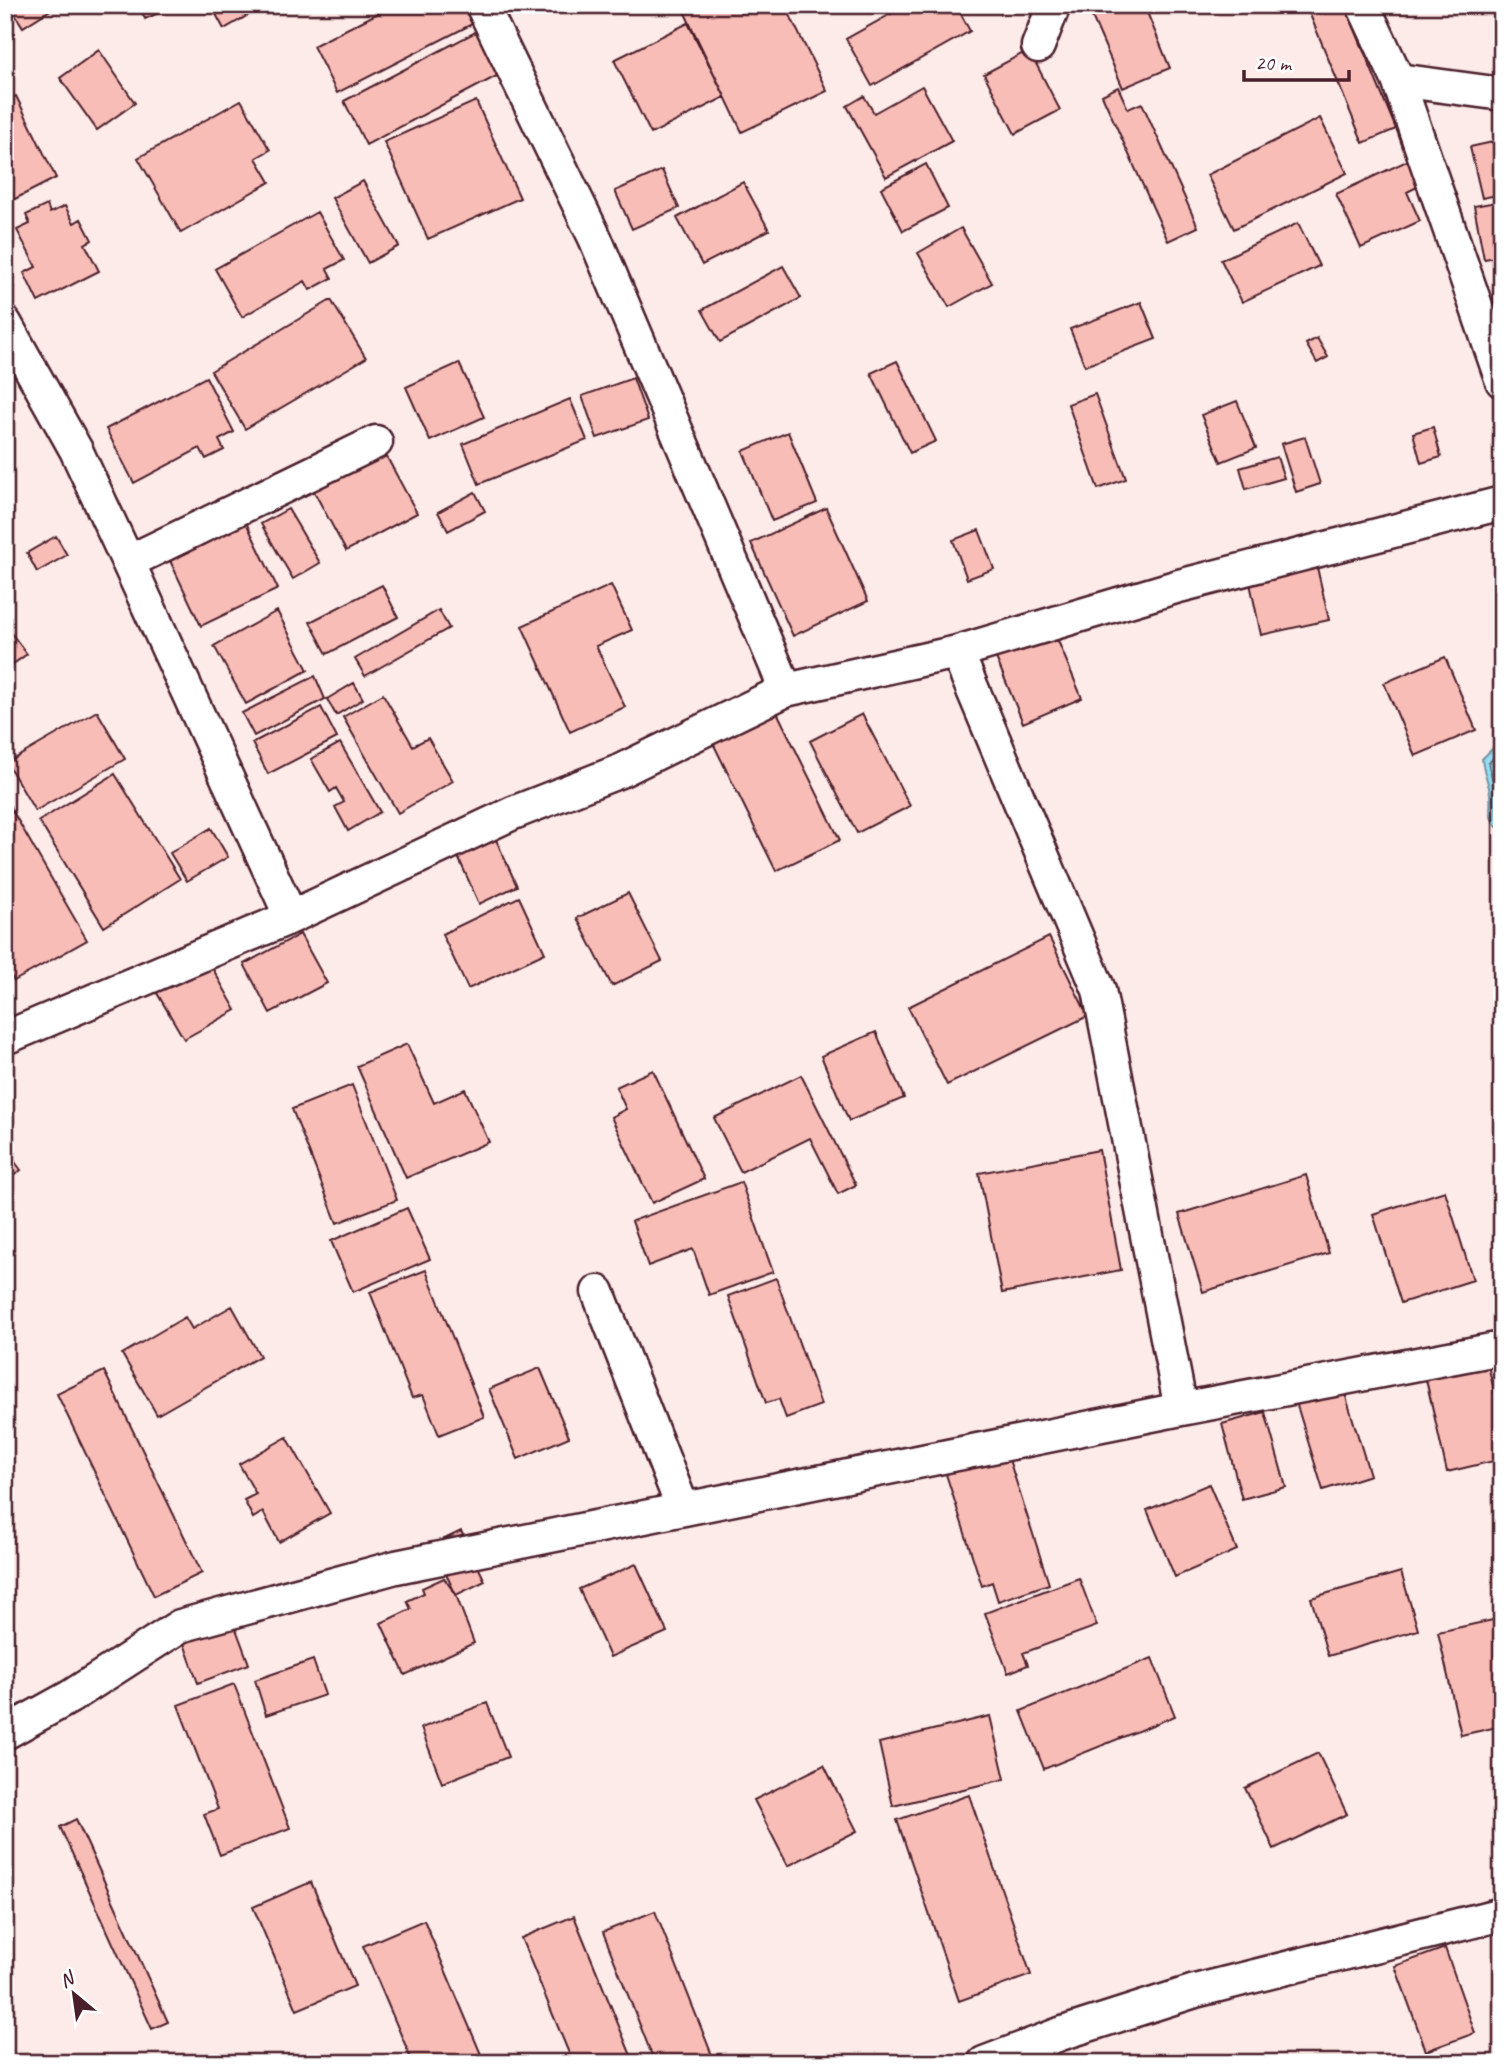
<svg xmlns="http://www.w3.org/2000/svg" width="1507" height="2068" font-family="Caveat,sans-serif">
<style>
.water{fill:#91def2;stroke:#7592a2;stroke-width:2}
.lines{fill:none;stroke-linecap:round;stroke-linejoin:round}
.shore{stroke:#666b7b;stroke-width:2}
.building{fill:#f9bdb7;stroke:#4a1f2b;stroke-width:2}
.street-casing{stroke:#4a1f2b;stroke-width:37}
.street{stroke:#fff;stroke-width:32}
</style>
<rect width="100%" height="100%" fill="#fdebe9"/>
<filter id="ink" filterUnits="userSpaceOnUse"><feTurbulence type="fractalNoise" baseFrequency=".0143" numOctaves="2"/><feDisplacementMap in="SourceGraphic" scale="14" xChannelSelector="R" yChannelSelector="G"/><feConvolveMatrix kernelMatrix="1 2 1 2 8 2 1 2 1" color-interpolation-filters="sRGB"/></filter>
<g filter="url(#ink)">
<path class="water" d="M 1495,746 L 1502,747 L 1502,827 L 1497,827 C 1486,813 1492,809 1490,794 C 1489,782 1483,772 1482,759 Z"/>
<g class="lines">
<path class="shore" d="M 1502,753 L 1497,754 L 1489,763 L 1492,778 L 1497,790 L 1497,816 L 1502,820"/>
</g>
<path class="building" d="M 9,5 L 58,5 L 23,27 Z
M 139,5 L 177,5 L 145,19 Z
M 211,5 L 266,5 L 224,29 Z
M 394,5 L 480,5 L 486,17 L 337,93 L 313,46 Z
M 681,5 L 785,5 L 827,91 L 742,132 Z
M 907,5 L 956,5 L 970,31 L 872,86 L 846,39 Z
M 1087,5 L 1144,5 L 1170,68 L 1123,88 Z
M 1306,5 L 1345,5 L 1396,129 L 1363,143 Z
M 688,23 L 725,97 L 651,134 L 614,60 Z
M 487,26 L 510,69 L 366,145 L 344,101 Z
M 99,50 L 135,103 L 97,130 L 60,78 Z
M 1029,50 L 1060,110 L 1015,134 L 984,74 Z
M 922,86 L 952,141 L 886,177 L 847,106 L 864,96 L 874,113 Z
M 1118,87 L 1128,109 L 1142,103 L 1198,227 L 1168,241 L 1102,95 Z
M 16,96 L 56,178 L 5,204 L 5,101 Z
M 241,100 L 270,150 L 256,158 L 270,182 L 181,233 L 138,158 Z
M 476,101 L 520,198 L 428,239 L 384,142 Z
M 1320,118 L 1347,173 L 1234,229 L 1207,175 Z
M 1502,140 L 1502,194 L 1482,198 L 1470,147 Z
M 1411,159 L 1423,184 L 1407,192 L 1420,221 L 1361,248 L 1336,194 Z
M 926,164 L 948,208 L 903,231 L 881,188 Z
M 662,170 L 679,208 L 632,229 L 615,191 Z
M 363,181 L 399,246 L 368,263 L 332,198 Z
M 743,182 L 769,230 L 702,265 L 677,218 Z
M 1502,201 L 1502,256 L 1484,259 L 1474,206 Z
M 47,205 L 50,213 L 65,206 L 74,223 L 81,219 L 92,240 L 85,244 L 99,271 L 38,302 L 24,273 L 36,267 L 17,230 L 30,224 L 26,215 Z
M 317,212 L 344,260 L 327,269 L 332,278 L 310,290 L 305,281 L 242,317 L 215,269 Z
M 1298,223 L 1319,266 L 1242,302 L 1221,260 Z
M 961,228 L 992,283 L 949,307 L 918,253 Z
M 783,266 L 801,298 L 720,342 L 702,310 Z
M 331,300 L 366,358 L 245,429 L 211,371 Z
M 1141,302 L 1156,339 L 1085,366 L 1070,329 Z
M 1317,338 L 1328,357 L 1317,363 L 1306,344 Z
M 897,361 L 936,441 L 910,453 L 871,373 Z
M 459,363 L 484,417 L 430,441 L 406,387 Z
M 206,377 L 234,432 L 219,440 L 224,450 L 206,459 L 200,448 L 134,483 L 106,429 Z
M 633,378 L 648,420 L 597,438 L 582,396 Z
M 1095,394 L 1126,479 L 1098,489 L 1068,404 Z
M 570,399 L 587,440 L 479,484 L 463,444 Z
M 1237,401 L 1256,448 L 1221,462 L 1201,415 Z
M 1433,427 L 1441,457 L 1421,463 L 1413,433 Z
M 788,432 L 817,503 L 772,521 L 743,451 Z
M 1305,437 L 1320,484 L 1296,492 L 1281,444 Z
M 382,448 L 417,513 L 346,551 L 311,486 Z
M 1277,457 L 1284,478 L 1246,489 L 1240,468 Z
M 475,492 L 485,511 L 448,531 L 438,512 Z
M 826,508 L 868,601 L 793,636 L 751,543 Z
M 288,509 L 320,563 L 293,579 L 261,524 Z
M 241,512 L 278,589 L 201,626 L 164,548 Z
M 979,530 L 994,569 L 967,579 L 953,540 Z
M 56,536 L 67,555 L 37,572 L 27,553 Z
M 1314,554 L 1329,620 L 1261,635 L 1247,569 Z
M 382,585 L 398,617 L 327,654 L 310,622 Z
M 611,585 L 632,630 L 596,646 L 625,707 L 570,732 L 522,626 Z
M 439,610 L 449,628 L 365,676 L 355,659 Z
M 277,611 L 308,670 L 246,704 L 214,646 Z
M 5,625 L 27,654 L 5,670 Z
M 1053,629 L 1082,698 L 1023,723 L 994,653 Z
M 1445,657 L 1476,730 L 1415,756 L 1384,683 Z
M 315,676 L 325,699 L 254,736 L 242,713 Z
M 354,683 L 363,699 L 336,715 L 327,699 Z
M 383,694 L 413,746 L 428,738 L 453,781 L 398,813 L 343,717 Z
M 774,706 L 840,840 L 776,871 L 710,737 Z
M 321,707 L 337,738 L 268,774 L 252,743 Z
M 97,711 L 125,759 L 35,811 L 7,763 Z
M 862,714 L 910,806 L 857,833 L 810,741 Z
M 340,743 L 380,812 L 348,831 L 335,807 L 344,802 L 336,788 L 330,792 L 311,759 Z
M 115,774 L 180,879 L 104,927 L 39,821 Z
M 5,798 L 87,940 L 14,981 L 5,966 Z
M 211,828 L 228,857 L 187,881 L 170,853 Z
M 493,833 L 517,886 L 479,904 L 455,850 Z
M 628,893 L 662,961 L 612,986 L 577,918 Z
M 519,897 L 545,953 L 468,989 L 442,934 Z
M 300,934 L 327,983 L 270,1013 L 244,964 Z
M 1049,937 L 1088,1016 L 947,1085 L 908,1007 Z
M 200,946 L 236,1010 L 184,1039 L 147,976 Z
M 876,1032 L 904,1098 L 849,1121 L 821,1056 Z
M 407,1044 L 434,1103 L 465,1089 L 489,1142 L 406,1178 L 357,1066 Z
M 653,1070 L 704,1179 L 652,1203 L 611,1117 L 626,1109 L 616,1087 Z
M 801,1075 L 856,1185 L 838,1194 L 810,1138 L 741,1172 L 714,1118 Z
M 352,1085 L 397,1200 L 337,1223 L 292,1109 Z
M 5,1149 L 21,1170 L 5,1182 Z
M 1099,1150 L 1121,1270 L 1002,1293 L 979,1173 Z
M 1306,1175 L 1329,1253 L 1203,1292 L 1179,1214 Z
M 741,1182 L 773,1272 L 709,1295 L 693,1249 L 648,1266 L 632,1221 Z
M 1445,1191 L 1473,1280 L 1401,1303 L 1373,1214 Z
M 407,1208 L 430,1259 L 353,1292 L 331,1241 Z
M 426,1270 L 484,1417 L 439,1435 L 423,1395 L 412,1398 L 370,1292 Z
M 776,1278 L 821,1405 L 786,1418 L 779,1399 L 766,1403 L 728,1296 Z
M 232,1306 L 260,1356 L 157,1415 L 122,1354 L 185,1317 L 192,1329 Z
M 1487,1361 L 1502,1423 L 1502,1459 L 1447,1472 L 1425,1375 Z
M 540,1368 L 569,1437 L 518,1459 L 489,1389 Z
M 104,1371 L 202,1573 L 154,1596 L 57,1394 Z
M 1342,1384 L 1370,1475 L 1323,1490 L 1295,1399 Z
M 1265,1412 L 1286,1487 L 1242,1499 L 1222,1424 Z
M 287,1437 L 330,1513 L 279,1542 L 263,1512 L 253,1518 L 244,1500 L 256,1494 L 239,1464 Z
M 1006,1450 L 1049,1584 L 998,1601 L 992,1582 L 982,1586 L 945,1471 Z
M 1209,1484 L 1237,1550 L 1175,1577 L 1147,1510 Z
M 461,1531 L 485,1581 L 456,1595 L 432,1545 Z
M 636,1564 L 667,1632 L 610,1657 L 579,1589 Z
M 1401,1572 L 1418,1630 L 1328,1656 L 1311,1598 Z
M 444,1578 L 456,1595 L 474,1643 L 405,1675 L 381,1623 L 411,1609 L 407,1601 L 424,1593 L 422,1588 Z
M 1079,1578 L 1097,1626 L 1023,1653 L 1028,1665 L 1008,1673 L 985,1613 Z
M 230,1613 L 249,1664 L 198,1683 L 180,1632 Z
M 1502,1618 L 1502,1726 L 1461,1735 L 1438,1632 Z
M 1152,1658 L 1175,1716 L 1044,1769 L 1021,1711 Z
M 313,1660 L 325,1695 L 266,1715 L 255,1680 Z
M 234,1684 L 290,1828 L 220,1855 L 204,1814 L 218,1809 L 178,1705 Z
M 487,1703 L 508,1757 L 442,1783 L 421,1728 Z
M 990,1716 L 1005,1779 L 893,1806 L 879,1743 Z
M 1318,1753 L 1347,1814 L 1274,1849 L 1245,1788 Z
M 824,1765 L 857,1831 L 788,1866 L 754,1800 Z
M 969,1795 L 1031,1975 L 959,2001 L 897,1820 Z
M 76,1819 L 168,2022 L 152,2029 L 60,1827 Z
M 311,1882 L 355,1986 L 297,2010 L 253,1907 Z
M 655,1911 L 715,2063 L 655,2063 L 603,1932 Z
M 574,1916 L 634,2063 L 573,2063 L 521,1938 Z
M 424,1920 L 483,2059 L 475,2063 L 413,2063 L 363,1946 Z
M 1445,1948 L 1475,2033 L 1426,2051 L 1395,1966 Z"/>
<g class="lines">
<g class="street-casing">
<path id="street" d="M 482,5 L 595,238 L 786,690
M 1363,5 L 1398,80 L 1502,381
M 1038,46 L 1054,5
M 1398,80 L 1502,94
M 5,323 L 76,450 L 128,562
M 957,652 L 1099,990 L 1181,1409
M 291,917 L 128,562 L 376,442
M 5,1038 L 291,917 L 513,813 L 620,771 L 786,690 L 957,652 L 1179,586 L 1502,503
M 598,1292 L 683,1509
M 5,1733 L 70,1697 L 180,1626 L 396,1567 L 1181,1409 L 1502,1348
M 984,2063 L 1060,2034 L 1195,1991 L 1502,1914"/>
</g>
<use href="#street" class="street"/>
</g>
</g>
<rect width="1507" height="2068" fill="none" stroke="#fff" stroke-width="28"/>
<rect x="14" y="14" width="1479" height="2040" fill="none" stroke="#4a1f2b" stroke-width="2.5" filter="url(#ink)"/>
<g transform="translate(74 1994) rotate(331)" stroke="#ffffff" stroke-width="5" paint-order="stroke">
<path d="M0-5L12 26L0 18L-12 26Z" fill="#4a1f2b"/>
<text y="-10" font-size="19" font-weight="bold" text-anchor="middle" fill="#4a1f2b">N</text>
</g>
<path d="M1244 70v10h105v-10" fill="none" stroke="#4a1f2b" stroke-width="3.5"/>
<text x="1255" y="70" font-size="21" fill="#4a1f2b" stroke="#ffffff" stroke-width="5" paint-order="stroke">20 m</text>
</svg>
